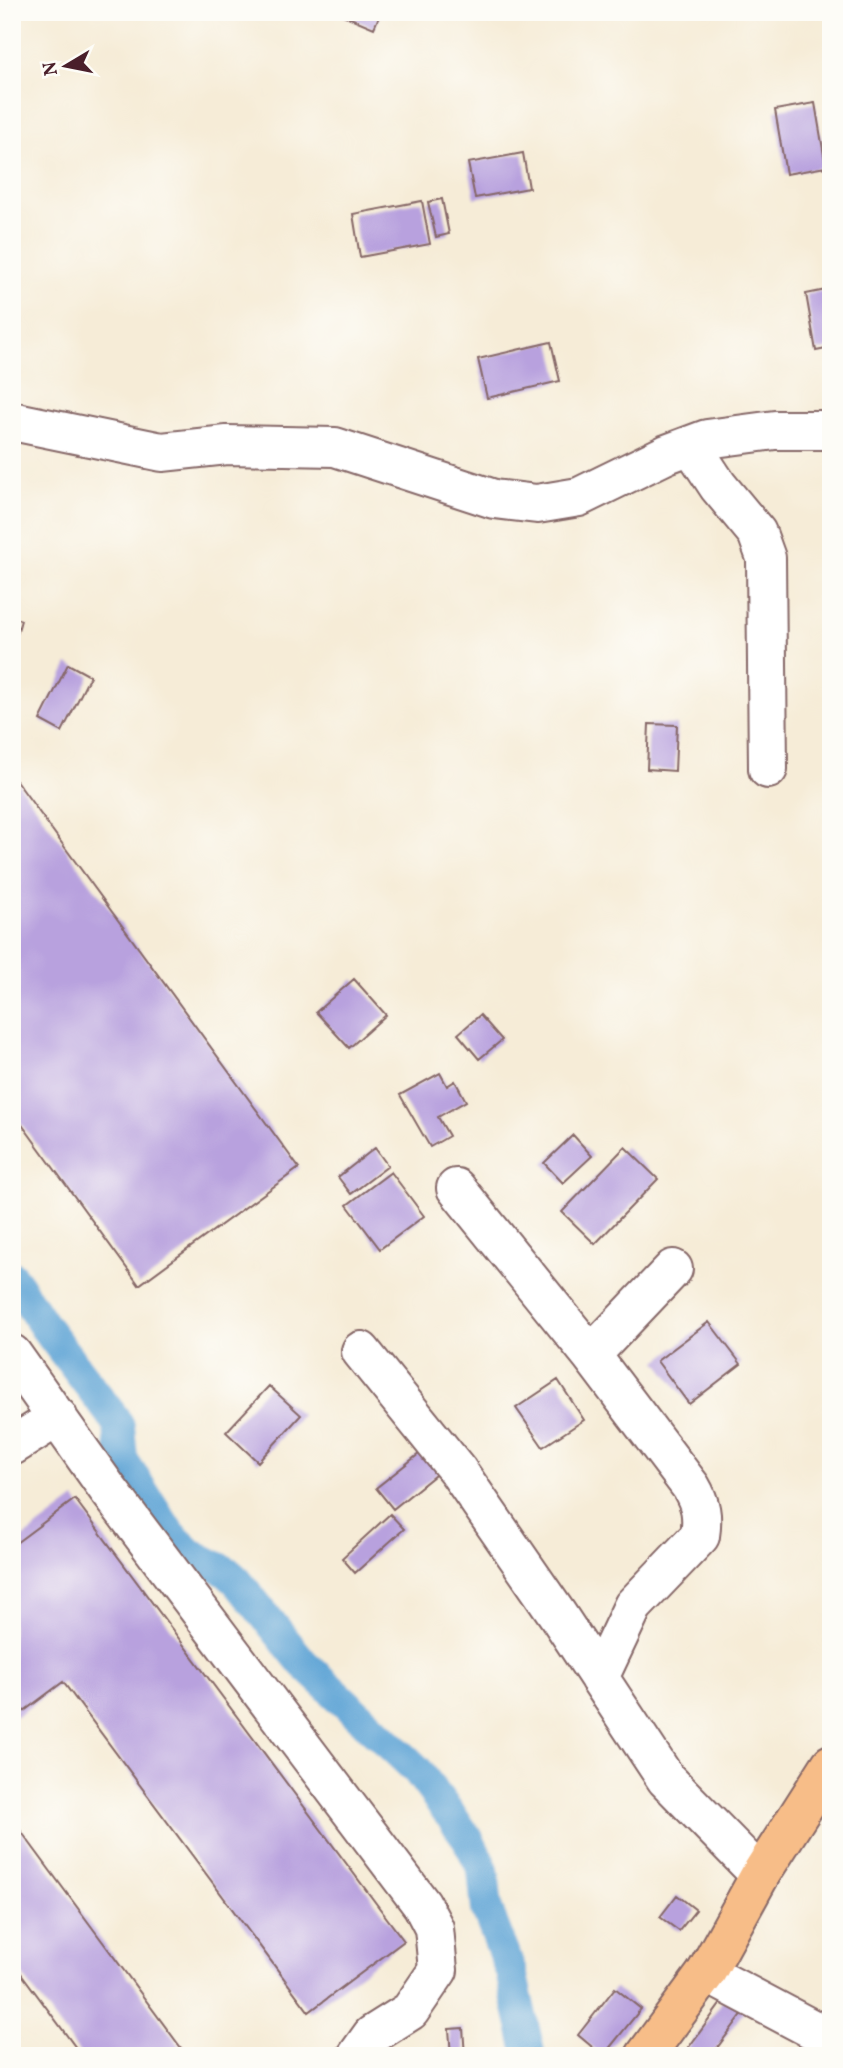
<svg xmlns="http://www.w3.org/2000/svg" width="843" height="2068" font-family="Vollkorn,serif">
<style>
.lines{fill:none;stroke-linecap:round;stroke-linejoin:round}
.canal{stroke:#60a5d6;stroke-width:32}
.building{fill:#b8a1de}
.minor-casing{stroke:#866767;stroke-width:42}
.major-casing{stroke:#866767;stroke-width:42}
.minor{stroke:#fff;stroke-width:38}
.major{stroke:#f7bd88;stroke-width:38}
</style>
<rect width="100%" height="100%" fill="#fdfcf7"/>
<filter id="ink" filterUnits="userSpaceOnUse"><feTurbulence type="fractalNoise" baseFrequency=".0143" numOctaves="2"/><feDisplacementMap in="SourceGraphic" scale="14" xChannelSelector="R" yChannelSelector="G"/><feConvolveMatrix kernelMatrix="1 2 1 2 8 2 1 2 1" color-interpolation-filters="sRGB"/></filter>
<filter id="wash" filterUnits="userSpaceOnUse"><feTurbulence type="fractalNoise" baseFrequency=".00686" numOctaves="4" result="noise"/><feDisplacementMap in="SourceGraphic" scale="28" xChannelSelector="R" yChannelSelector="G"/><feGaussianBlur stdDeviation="1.57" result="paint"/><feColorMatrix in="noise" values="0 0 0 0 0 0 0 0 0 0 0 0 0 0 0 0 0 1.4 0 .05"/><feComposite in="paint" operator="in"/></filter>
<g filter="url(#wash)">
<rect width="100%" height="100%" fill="#f6ecd7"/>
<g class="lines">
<path class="canal" d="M 12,1277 L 44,1326 L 114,1418 L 119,1427 L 122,1459 L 170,1534 L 191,1554 L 227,1572 L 237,1581 L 303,1663 L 417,1770 L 468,1839 L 483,1870 L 487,1910 L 511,1972 L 530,2056"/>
</g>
<g id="blocks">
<path class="building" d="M 336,12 L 381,12 L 374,28 Z
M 815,103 L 826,167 L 786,174 L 775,110 Z
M 523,153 L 529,188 L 475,198 L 468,163 Z
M 442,199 L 449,234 L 436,237 L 428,202 Z
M 422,201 L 430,244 L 360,257 L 353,214 Z
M 831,289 L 831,348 L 816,351 L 806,294 Z
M 551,342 L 560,381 L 487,398 L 478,359 Z
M 12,617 L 21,620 L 13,649 L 12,649 Z
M 68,664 L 90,676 L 62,732 L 40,720 Z
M 649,724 L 677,725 L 675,771 L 647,769 Z
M 12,775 L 299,1168 L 139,1285 L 12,1111 Z
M 354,979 L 386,1015 L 349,1048 L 316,1012 Z
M 480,1015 L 502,1040 L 479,1059 L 458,1034 Z
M 440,1073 L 447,1086 L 455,1081 L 466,1101 L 438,1117 L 449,1136 L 430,1147 L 400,1095 Z
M 573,1135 L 592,1156 L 563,1183 L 544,1163 Z
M 625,1147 L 658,1179 L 595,1244 L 562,1212 Z
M 375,1148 L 388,1166 L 351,1194 L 338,1177 Z
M 391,1172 L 424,1216 L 380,1249 L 347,1205 Z
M 709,1322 L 741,1364 L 689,1404 L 657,1361 Z
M 558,1380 L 584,1420 L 543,1447 L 516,1408 Z
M 269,1386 L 301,1415 L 258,1462 L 226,1432 Z
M 424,1450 L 440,1471 L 393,1509 L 376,1488 Z
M 75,1499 L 404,1941 L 309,2012 L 63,1682 L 16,1717 L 12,1712 L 12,1546 Z
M 390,1514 L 404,1529 L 355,1573 L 342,1558 Z
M 12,1819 L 187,2056 L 82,2056 L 12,1961 Z
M 677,1895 L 696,1910 L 679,1931 L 660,1917 Z
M 615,1988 L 641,2009 L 603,2056 L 578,2035 Z
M 730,1991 L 749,2005 L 711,2056 L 692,2056 L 686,2051 Z
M 463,2028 L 465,2056 L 451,2056 L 449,2029 Z"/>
</g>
</g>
<g filter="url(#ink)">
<use href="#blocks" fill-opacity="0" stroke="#866767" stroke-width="2"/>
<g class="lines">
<g class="minor-casing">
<path id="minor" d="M 12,421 L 162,452 L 227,445 L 335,447 L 494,499 L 537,504 L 579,497 L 667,454 L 707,439 L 775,430 L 831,430
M 691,445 L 718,486 L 757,533 L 766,558 L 768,769
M 456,1188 L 591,1355 L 691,1487 C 701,1504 703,1516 700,1536 L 633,1606 L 599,1678
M 361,1351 L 458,1471 L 557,1614 L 666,1779 L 760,1875
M 12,1354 L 107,1488 L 422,1905 L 434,1928 L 438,1970 L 410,2011 L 372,2035 L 357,2056
M 591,1355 L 673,1269
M 12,1446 L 58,1417
M 706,1973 L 831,2039"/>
</g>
<g class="major-casing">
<path id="major" d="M 645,2056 L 706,1973 L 760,1875 L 831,1764"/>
</g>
<use href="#minor" class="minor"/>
<use href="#major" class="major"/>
</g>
</g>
<rect width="843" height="2068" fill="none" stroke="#fdfcf7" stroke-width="42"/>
<g transform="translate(66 66) rotate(260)" stroke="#fdfcf7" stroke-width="5" paint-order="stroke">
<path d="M0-5L12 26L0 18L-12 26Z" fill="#4a1f2b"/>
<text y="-10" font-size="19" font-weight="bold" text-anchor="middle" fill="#4a1f2b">N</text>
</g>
</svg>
